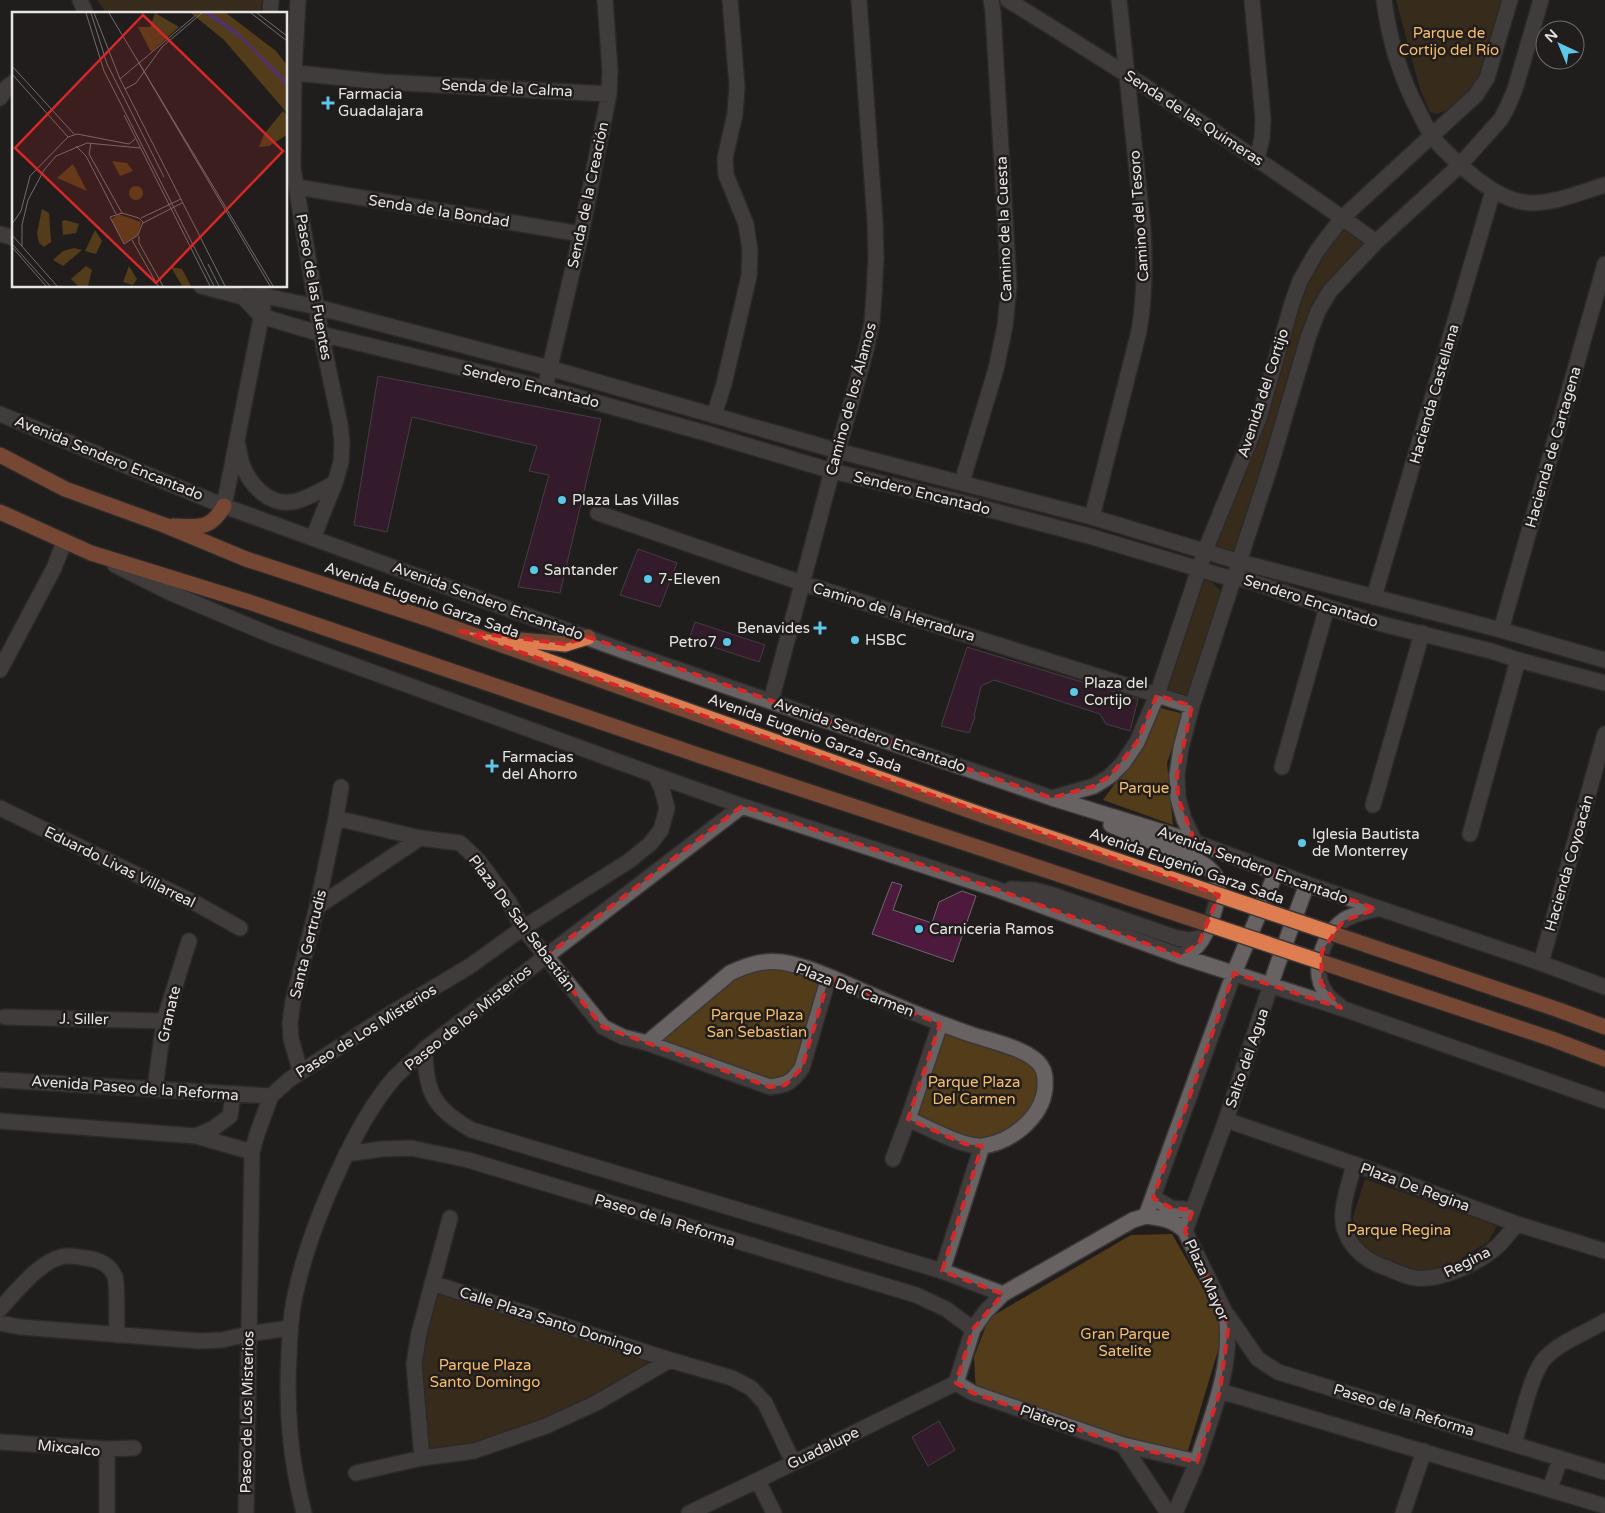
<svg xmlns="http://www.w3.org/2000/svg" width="1605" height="1513" font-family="'Varela Round',sans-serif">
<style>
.green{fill:#533c19}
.building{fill:#4d193c;stroke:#6c686a}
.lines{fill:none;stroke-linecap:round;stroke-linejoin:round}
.street-casing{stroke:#3b3838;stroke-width:18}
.secondary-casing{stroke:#3b3838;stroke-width:18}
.highway-casing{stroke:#3b3838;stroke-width:18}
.street{stroke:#686262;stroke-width:15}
.secondary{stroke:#686262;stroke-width:15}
.highway{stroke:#de7d50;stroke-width:15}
.highway-bridge-casing{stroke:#3b3838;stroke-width:18;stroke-linecap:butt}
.highway-bridge{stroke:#de7d50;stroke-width:15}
.marked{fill:none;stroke:#d62828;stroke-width:4;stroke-dasharray:10 6;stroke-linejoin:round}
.poi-dot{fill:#5cc7e7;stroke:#211d1d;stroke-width:2}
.labels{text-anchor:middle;stroke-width:5;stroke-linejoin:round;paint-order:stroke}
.park-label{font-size:15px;fill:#f7be6a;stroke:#211d1d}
.street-label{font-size:15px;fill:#e7e4e4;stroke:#211d1d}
.poi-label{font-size:15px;fill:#e7e4e4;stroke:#211d1d;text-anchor:start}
.inset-road{fill:none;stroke:#706d6d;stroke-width:1}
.view{fill:#d62828;fill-opacity:0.15;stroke:#d62828;stroke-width:2.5}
.inset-edge{fill:none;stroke:#e7e4e4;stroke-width:2.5}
</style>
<rect width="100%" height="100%" fill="#211d1d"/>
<path class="green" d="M 97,0 L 262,0 L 261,14 L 107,14 Z
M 1396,0 L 1504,0 L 1490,51 L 1477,81 L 1451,109 L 1436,114 L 1430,112 L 1420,89 Z
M 1341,227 L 1365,241 L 1360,251 L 1337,274 L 1237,550 C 1228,551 1222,549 1213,545 L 1289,327 L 1315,261 Z
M 1204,574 L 1224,594 L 1189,697 L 1164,690 Z
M 1157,707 L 1184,714 L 1167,763 L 1173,825 L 1103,800 L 1127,767 Z
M 762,961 L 829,977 L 802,1068 L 785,1085 L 647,1043 L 730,973 Z
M 940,1024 L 1041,1065 L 1036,1113 L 982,1146 L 908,1119 Z
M 1365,1179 L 1497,1226 L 1488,1242 L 1457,1261 L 1422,1275 L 1379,1264 L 1356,1245 L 1353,1217 Z
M 1172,1234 L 1225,1327 L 1187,1454 L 976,1394 L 974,1357 L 989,1318 L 1131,1235 Z
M 432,1283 L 670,1360 L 546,1426 L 422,1458 L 416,1392 Z"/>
<path class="building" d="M 378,376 L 601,419 L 560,593 L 518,587 L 549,475 L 529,471 L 537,446 L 412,417 L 387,532 L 354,525 Z
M 638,549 L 677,563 L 660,607 L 620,595 Z
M 695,622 L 765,645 L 759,662 L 689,639 Z
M 967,647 L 1138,699 L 1130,731 L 1106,724 L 1100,714 L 994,680 L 981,686 L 974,716 L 975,717 L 969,733 L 941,726 Z
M 892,882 L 902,885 L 893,910 L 932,923 L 939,902 L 962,891 L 976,896 L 953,962 L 872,934 Z
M 939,1421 L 955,1450 L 928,1466 L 912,1437 Z"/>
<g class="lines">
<g class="street-casing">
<path id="street" d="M 80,0 L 86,14
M 1008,0 C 1133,78 1257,156 1376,242
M 1252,0 L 1263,119 L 1262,138 L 1257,159
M 1384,0 C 1389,40 1400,76 1419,112 C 1423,120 1427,129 1432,136 C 1443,151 1459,164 1473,176 C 1489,189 1509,202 1531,203 C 1556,203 1581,192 1605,185
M 286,72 L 383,82 L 609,94
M 0,98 L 7,87 L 14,82
M 297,187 L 581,234
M 545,388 L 581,234 L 609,94 L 610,70 L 605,0
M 714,415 L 724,384 L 749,276 L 750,251 L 746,224 L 726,175 L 725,158 L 735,114 L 737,86 L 730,0
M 962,482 L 996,369 L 1005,326 L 1009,286 L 993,12 L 991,0
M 598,513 L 802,583 L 1192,706
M 1092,517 L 1139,331 C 1145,297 1145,264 1143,229 L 1119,0
M 1374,597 L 1493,191
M 1501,630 L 1605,264
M 0,670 L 54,568 L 64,542
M 771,701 L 832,471 L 866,350 L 872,322 L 874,295 L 876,258 L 875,221 L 859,0
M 1282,767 L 1327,607
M 1052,798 L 1094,786 L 1110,776 L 1123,763 L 1137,742 L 1157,695 L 1205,551 L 1259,418 L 1292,303 L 1300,281 L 1317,251 L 1342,218 L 1476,95 L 1487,78 L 1510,0
M 1373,805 L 1422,633
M 0,808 L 197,904 L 240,928
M 336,818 L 341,787
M 1470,834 L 1518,660
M 1195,842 L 1184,819 L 1178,798 L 1177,775 L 1181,748 L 1192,706 L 1270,467 L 1308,338 L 1318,311 L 1330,291 L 1376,242 L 1460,165 L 1501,119 L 1508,106 L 1515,89 L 1541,0
M 317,907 L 420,838
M 1541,963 L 1605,734
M 5,1017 L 164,1021
M 647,1043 L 730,973 C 747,965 762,960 781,962 C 808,966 835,979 860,990 C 897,1006 934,1022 973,1035 C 991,1041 1030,1049 1041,1066 C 1046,1073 1045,1080 1045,1088 C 1042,1118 1011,1142 983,1146 C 963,1148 927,1127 908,1119
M 300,1070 L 291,1039 L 290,1023 L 293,1001 L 317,907 L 336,818 L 420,838 L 460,843 L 478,860 L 509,902 L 523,928 L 603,1027 L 623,1037 L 647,1043 L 770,1087 C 788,1085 792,1082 802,1068 L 829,977
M 155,1088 L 164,1021 L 189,941
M 1226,1120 L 1354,1164 L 1517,1224 L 1605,1251
M 893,1159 L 908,1119 L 940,1024
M 1354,1164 C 1350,1182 1339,1210 1344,1228 C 1350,1248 1367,1262 1387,1268 C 1396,1272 1406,1277 1416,1278 C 1441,1281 1481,1262 1499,1245 C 1505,1238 1511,1231 1517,1224
M 942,1271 L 982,1146
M 432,1283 L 670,1360 L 732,1378 L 751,1388 L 765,1403 L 793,1462
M 0,1309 C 16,1292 39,1262 61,1257 C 71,1254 82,1258 92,1259 C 102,1261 111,1267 115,1277 C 118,1287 116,1322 117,1335
M 0,1323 L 20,1327 L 200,1341 L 222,1340 L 248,1334 L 290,1328
M 0,1442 L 107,1449 L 134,1448
M 1514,1443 C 1521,1423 1531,1371 1546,1357 C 1562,1341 1586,1333 1605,1321
M 1123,1445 L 1168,1513
M 107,1449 L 107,1513
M 422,1458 L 414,1364 L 419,1333 L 450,1218
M 356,1473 L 422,1458 L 474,1451 L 546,1426 L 596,1403 L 670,1360
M 758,1481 L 774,1513
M 689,1513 C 779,1471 867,1426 956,1383
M 1175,1513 L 1197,1462
M 1403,1513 L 1424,1451"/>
</g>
<g class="secondary-casing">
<path id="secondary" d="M 298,0 L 294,73 L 293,168 L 321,334 L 340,424 L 342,442 L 341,462 L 335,483 L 313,538
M 270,14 L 271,0
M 0,234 L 14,238
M 201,286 L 243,297 L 265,296 L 317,307 L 549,368 L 838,451 L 1092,517 L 1240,562 L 1501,630 L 1605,660
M 243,297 L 261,316 L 321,334 L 545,388 L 709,434 L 832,471 L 957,501 L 1089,536 L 1229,578 L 1234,577 L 1250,581 L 1327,607 L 1382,624 L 1491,651 L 1518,660 L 1605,683
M 0,414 L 224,506 L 627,652 L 1052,798 L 1195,842 L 1307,884 L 1541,963 L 1605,987
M 238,445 C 239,451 240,458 242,464 C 250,486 271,508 297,501 C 311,497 323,489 335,483
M 224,506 L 263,308
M 115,565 L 171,593 L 273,636 L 655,775 L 742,806 L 996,889 L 1180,956 L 1341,1008 L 1605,1101
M 1111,825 L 1195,859 C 1203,864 1211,868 1216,877 C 1224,892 1208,934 1197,946 C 1192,951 1186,953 1180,956
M 1011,889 L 1034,890 L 1050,894 L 1177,938 L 1189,940 L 1203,937
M 1340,1006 C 1335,1002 1329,998 1326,993 C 1310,971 1323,935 1344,920 C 1354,914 1365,912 1376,909
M 425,1049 C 425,1092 434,1109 472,1130 L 942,1271 L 1003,1294
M 0,1080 L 271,1096
M 0,1121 L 196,1136 L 252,1152
M 196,1136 L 214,1128 L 230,1116 L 233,1095
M 346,1154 L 382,1149 L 411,1148 L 468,1160 L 916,1295 L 946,1309 L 973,1329
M 1153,1197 L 1171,1208 L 1193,1210
M 1146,1216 C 1162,1218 1174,1220 1185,1231 L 1226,1314 C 1234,1364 1212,1415 1197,1462 L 1123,1445 L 973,1393 L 956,1383 L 973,1329 L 985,1312 L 1003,1294 L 1133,1220 Z
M 1146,1216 L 1234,973 L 1276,873
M 1185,1231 L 1226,1120 L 1277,966 L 1307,884
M 1228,1316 L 1258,1359 L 1278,1372 L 1605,1472
M 1220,1391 L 1605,1506
M 1550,1489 L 1560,1459
M 246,1513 L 252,1152 L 257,1134 L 271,1096 L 290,1079 L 390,1014 L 470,966 L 523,928 L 629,861 L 650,844 L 661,830 L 667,808 L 662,789 L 655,775
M 304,1513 C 290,1458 286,1411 289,1355 C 290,1332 291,1309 297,1287 C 306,1247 321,1209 338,1172 C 353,1139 370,1106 394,1078 C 404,1068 415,1059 425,1049 L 742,806"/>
</g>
<g class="highway-casing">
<path id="highway" d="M 0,455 L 65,489 L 164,525 L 246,559 L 426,618 L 985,816
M 0,512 L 91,553 L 249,602 L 695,754 L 977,847
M 173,526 C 198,527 211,530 224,506
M 498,638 L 565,644 L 588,637
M 1559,1010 L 1605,1027
M 1552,1039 L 1605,1059"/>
</g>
<use href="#street" class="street"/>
<use href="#secondary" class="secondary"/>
<use href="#highway" class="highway"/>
<g class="highway-bridge-casing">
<path id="highway-bridge" d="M 985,816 L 1559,1010
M 977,847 L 1552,1039"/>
</g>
<use href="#highway-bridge" class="highway-bridge"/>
</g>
<path d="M0 0H1605V1513H0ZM 460,631 L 565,644 L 588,637 L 1052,798 L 1094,786 L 1110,776 L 1137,742 L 1157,695 L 1192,706 L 1177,775 L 1178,798 L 1195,842 L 1376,909 L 1343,921 L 1322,951 L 1321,983 L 1341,1008 L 1234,973 L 1153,1198 L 1171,1208 L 1193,1210 L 1185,1231 L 1222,1306 L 1228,1329 L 1220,1391 L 1197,1462 L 1123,1445 L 973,1393 L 956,1383 L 973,1329 L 1003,1294 L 942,1271 L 982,1146 L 965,1144 L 908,1119 L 940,1024 L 829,977 L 802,1068 L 785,1085 L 770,1087 L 603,1027 L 545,957 L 742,806 L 996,889 L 1180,956 L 1199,943 L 1219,895 Z" fill="#211d1d" fill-opacity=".55" fill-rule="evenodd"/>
<path class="marked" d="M 460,631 L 565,644 L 588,637 L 1052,798 L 1094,786 L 1110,776 L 1137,742 L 1157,695 L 1192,706 L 1177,775 L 1178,798 L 1195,842 L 1376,909 L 1343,921 L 1322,951 L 1321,983 L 1341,1008 L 1234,973 L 1153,1198 L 1171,1208 L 1193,1210 L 1185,1231 L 1222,1306 L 1228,1329 L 1220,1391 L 1197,1462 L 1123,1445 L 973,1393 L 956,1383 L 973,1329 L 1003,1294 L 942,1271 L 982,1146 L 965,1144 L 908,1119 L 940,1024 L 829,977 L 802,1068 L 785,1085 L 770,1087 L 603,1027 L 545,957 L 742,806 L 996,889 L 1180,956 L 1199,943 L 1219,895 Z"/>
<g class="poi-dot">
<path d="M325.5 95.5h5v5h5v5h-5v5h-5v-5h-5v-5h5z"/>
<circle cx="562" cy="500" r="5"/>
<circle cx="534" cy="570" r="5"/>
<circle cx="648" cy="579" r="5"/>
<path d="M817.5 620.5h5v5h5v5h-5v5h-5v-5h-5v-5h5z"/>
<circle cx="855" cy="640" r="5"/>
<circle cx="727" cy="642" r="5"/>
<circle cx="1074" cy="692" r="5"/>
<path d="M489.5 758.5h5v5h5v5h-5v5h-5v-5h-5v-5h5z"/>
<circle cx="1302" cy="843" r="5"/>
<circle cx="919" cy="929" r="5"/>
</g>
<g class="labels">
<g class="park-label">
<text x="1449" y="38">Parque de<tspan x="1449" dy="17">Cortijo del Río</tspan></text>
<text x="1144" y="793">Parque</text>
<text x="757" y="1020">Parque Plaza<tspan x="757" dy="17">San Sebastian</tspan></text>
<text x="974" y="1087">Parque Plaza<tspan x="974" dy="17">Del Carmen</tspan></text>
<text x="1399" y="1235">Parque Regina</text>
<text x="1125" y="1339">Gran Parque<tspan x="1125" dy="17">Satelite</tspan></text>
<text x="485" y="1370">Parque Plaza<tspan x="485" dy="17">Santo Domingo</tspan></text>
</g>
<g class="street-label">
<text transform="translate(507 88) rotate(3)" y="5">Senda de la Calma</text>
<text transform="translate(1194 118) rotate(33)" y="5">Senda de las Quimeras</text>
<text transform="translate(588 195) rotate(-78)" y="5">Senda de la Creación</text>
<text transform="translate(439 211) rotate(9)" y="5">Senda de la Bondad</text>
<text transform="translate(1139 216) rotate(-94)" y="5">Camino del Tesoro</text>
<text transform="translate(1004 229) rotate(-92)" y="5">Camino de la Cuesta</text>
<text transform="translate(314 287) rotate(80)" y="5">Paseo de las Fuentes</text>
<text transform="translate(531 386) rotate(14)" y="5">Sendero Encantado</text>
<text transform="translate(1263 393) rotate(-72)" y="5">Avenida del Cortijo</text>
<text transform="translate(1434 394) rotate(-74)" y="5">Hacienda Castellana</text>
<text transform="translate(851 399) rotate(-75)" y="5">Camino de los Álamos</text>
<text transform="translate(1553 447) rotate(-74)" y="5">Hacienda de Cartagena</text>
<text transform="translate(109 458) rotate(22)" y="5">Avenida Sendero Encantado</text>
<text transform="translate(922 493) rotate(14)" y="5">Sendero Encantado</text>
<text transform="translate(422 600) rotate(19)" y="5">Avenida Eugenio Garza Sada</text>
<text transform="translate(488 601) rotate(20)" y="5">Avenida Sendero Encantado</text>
<text transform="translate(1311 601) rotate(18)" y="5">Sendero Encantado</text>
<text transform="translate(894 612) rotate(17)" y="5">Camino de la Herradura</text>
<text transform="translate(805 733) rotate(20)" y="5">Avenida Eugenio Garza Sada</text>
<text transform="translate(870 735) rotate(19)" y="5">Avenida Sendero Encantado</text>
<text transform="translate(1569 863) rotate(-74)" y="5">Hacienda Coyoacán</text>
<text transform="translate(1253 865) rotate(20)" y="5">Avenida Sendero Encantado</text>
<text transform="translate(1187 866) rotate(19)" y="5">Avenida Eugenio Garza Sada</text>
<text transform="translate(120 867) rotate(26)" y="5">Eduardo Livas Villarreal</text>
<text transform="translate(522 923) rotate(53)" y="5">Plaza De San Sebastián</text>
<text transform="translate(308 944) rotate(-76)" y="5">Santa Gertrudis</text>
<text transform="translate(855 990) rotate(21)" y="5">Plaza Del Carmen</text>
<text transform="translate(169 1014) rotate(-77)" y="5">Granate</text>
<text transform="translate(468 1018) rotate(-39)" y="5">Paseo de los Misterios</text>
<text transform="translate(84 1019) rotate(1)" y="5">J. Siller</text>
<text transform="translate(366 1031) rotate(-32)" y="5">Paseo de Los Misterios</text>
<text transform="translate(1247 1058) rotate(-71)" y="5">Salto del Agua</text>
<text transform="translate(135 1088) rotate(4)" y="5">Avenida Paseo de la Reforma</text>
<text transform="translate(1415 1187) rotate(20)" y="5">Plaza De Regina</text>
<text transform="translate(665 1220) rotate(17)" y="5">Paseo de la Reforma</text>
<text transform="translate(1467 1262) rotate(-27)" y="5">Regina</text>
<text transform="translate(1207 1280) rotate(66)" y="5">Plaza Mayor</text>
<text transform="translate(551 1321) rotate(18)" y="5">Calle Plaza Santo Domingo</text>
<text transform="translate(1404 1410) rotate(17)" y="5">Paseo de la Reforma</text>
<text transform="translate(247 1412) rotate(-89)" y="5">Paseo de Los Misterios</text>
<text transform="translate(1048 1419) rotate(19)" y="5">Plateros</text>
<text transform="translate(69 1448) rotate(6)" y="5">Mixcalco</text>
<text transform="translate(823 1448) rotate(-26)" y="5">Guadalupe</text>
</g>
<g class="poi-label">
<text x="338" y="99">Farmacia<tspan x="338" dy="17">Guadalajara</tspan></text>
<text x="572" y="505">Plaza Las Villas</text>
<text x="544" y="575">Santander</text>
<text x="658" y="584">7-Eleven</text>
<text x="810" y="633" text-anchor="end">Benavides</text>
<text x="865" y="645">HSBC</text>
<text x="717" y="647" text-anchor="end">Petro7</text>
<text x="1084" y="688">Plaza del<tspan x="1084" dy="17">Cortijo</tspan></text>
<text x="502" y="762">Farmacias<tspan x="502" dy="17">del Ahorro</tspan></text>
<text x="1312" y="839">Iglesia Bautista<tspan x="1312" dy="17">de Monterrey</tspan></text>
<text x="929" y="934">Carniceria Ramos</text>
</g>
</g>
<g transform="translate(12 12)">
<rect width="275" height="275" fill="#211d1d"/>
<path d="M 143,1 L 167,15 L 139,40 L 126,15 L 138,15 ZM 179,1 L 214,1 L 264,39 L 275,53 L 275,101 L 212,28 ZM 271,99 L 275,103 L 275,123 L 257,134 L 247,135 L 252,122 ZM 100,149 L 115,151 L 121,159 L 108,164 ZM 61,152 L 75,179 L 45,166 ZM117 181a7 7 0 1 1 14 0a7 7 0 1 1-14 0ZM 30,197 L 37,201 L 39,230 L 32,235 L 27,231 L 25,221 ZM 106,202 L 129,210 L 126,223 L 112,231 L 99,208 ZM 53,208 L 67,212 L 64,221 L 51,223 L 50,209 ZM 83,218 L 90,229 L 84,242 L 73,239 ZM 62,236 L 70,238 L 51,254 L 41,248 L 51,239 ZM 74,254 L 80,258 L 76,274 L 66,274 L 59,267 ZM 117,254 L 125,267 L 121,273 L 111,270 ZM 159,255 L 170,257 L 179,274 L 170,274 Z" fill="#533c19"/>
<path d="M 192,1 L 200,1 L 226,20 L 275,69 L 275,75 L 230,28 Z" fill="#523265"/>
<path class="inset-road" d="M 74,1 L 92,59 L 202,274M 79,1 L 95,52 L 152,165M 82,1 L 108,67 L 213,274M 97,1 L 261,274M 239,1 L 275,29M 245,1 L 275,24M 127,51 L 258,274M 0,54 L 62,122M 0,62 L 56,125M 108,67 L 184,3M 113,77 L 124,71 L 150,35 L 190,1M 112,103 L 198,274M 79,131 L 77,142 L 110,201M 64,134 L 74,144 L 104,202M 110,201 L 127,206 L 131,210 L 126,223 L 112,232 L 98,205 ZM 129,206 L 169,187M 131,211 L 170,191M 0,212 L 9,199 L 18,164 L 56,125 L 65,122 L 117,132 L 123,127M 0,223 L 45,274M 127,224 L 127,231 L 151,274M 120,228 L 146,274M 0,232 L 38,274M 10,234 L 10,213 L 16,188 L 32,158 L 44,144 L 75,131 L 128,136M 0,235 L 34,274M 196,252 L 207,274"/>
<path class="view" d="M 131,3 L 271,139 L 144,271 L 3,136 Z"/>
<rect width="275" height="275" class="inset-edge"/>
</g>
<g transform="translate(1560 45) rotate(316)"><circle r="24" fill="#211d1d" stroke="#706d6d"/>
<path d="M0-4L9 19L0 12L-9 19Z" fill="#5cc7e7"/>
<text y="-8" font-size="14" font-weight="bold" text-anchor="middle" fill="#e7e4e4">N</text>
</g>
</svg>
